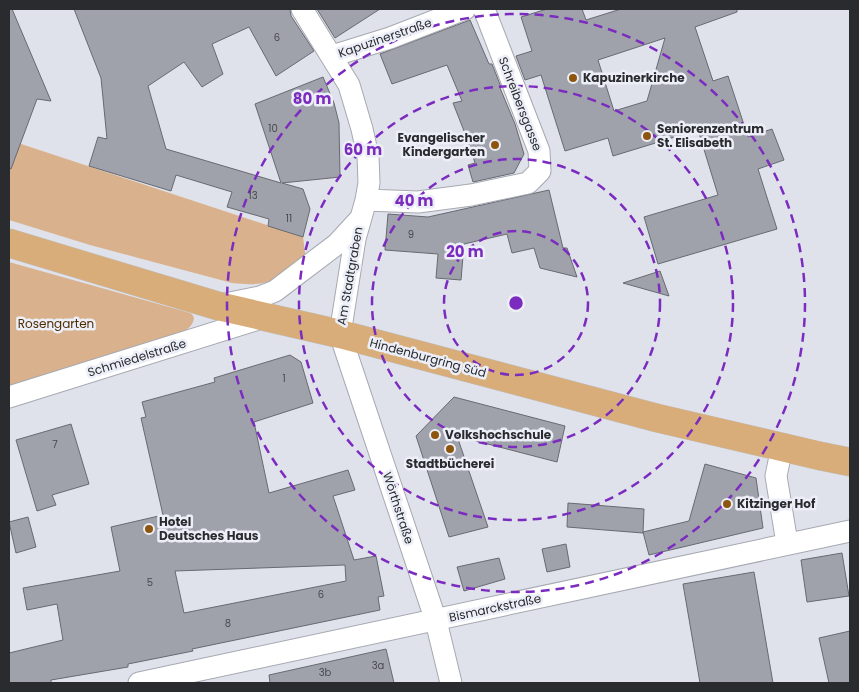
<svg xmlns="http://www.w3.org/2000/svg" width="859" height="692" font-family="Poppins,sans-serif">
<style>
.green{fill:#d9b28d}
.building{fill:#a0a2ab;stroke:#676a71;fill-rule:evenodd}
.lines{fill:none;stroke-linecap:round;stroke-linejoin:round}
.street-casing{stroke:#a6a9b1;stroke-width:23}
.primary-casing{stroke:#bfbfc0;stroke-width:29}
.street{stroke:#fff;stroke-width:21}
.primary{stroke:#d8ad79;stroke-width:28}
.ring{fill:none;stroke:#7b2cbf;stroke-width:2.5;stroke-dasharray:9 6}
.poi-dot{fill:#8d550d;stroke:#eceff8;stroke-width:2}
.labels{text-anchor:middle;stroke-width:5;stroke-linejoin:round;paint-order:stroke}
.number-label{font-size:10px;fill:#47494d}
.street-label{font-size:12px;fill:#292b2e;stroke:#eceff8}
.poi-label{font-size:12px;font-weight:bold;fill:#292b2e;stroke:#eceff8;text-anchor:start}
.park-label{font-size:12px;fill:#4f2c00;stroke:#eceff8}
.centre{fill:#7b2cbf;stroke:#eceff8;stroke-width:2.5}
.ring-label{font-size:15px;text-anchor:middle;font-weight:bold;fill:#7b2cbf;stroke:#eceff8;stroke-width:5;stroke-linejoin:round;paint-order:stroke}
</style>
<rect width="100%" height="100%" fill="#dfe2eb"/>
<path class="green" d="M 9,140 L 303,237 L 306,260 C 278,281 267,287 232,283 L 90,245 L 9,220 Z
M 9,262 L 187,312 L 192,314 L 194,318 C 192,332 176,334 164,338 L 9,387 Z"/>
<path class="building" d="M 9,9 L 12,9 L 51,101 L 37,99 L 11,169 L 9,168 Z
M 74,9 L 290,9 L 291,16 L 314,51 L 276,76 L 249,27 L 212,44 L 223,74 L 202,87 L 184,62 L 148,86 L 166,149 L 281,183 L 255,104 L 323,77 L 334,103 L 339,123 L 340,177 L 282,183 L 303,189 L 310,209 L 303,237 L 268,226 L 269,219 L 227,207 L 232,192 L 176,175 L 171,191 L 89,166 L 98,137 L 107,139 L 101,78 Z
M 317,9 L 380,9 L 335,38 Z
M 547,9 L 582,9 L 586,20 L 621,9 L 737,9 L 737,12 L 695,27 L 713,81 L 728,76 L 748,137 L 772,129 L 784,160 L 758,169 L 777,229 L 658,264 L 644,217 L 718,195 L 698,130 L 613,156 L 608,138 L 565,151 L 541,75 L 525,80 L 516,56 L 532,51 L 521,17 ZM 665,38 L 647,101 L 614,111 L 598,60 Z
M 470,20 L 489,64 L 492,64 L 501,87 L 500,88 L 515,124 L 524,154 L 514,173 L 473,182 L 468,165 L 475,163 L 466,136 L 453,103 L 462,101 L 447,65 L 392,84 L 380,54 Z
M 549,190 L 563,248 L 567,248 L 577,277 L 540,268 L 534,248 L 512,253 L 507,234 L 464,244 L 461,280 L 436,278 L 438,254 L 385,250 L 388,214 L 428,217 Z
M 660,271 L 669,296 L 623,283 Z
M 290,355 L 301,362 L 313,403 L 254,422 L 269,493 L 348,470 L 355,490 L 333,496 L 354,560 L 376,556 L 384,596 L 378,597 L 380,610 L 192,649 L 193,651 L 128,664 L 128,667 L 51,680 L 51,683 L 9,683 L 9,653 L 63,640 L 57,604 L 27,610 L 23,588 L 120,571 L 111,527 L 163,515 L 141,418 L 146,417 L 142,402 L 215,382 L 214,378 ZM 345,565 L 346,581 L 184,613 L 175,571 Z
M 454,397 L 565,426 L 557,462 L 457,436 L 488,527 L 449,537 L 416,436 Z
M 71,424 L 89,484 L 52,495 L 56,505 L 37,511 L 16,440 Z
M 705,464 L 756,478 L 763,528 L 649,555 L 643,532 L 689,521 Z
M 568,503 L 644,509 L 643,533 L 567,527 Z
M 28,517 L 36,547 L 16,553 L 9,522 Z
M 566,544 L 570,567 L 547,572 L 542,549 Z
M 842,553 L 849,596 L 807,602 L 801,560 Z
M 499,558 L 505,579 L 464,591 L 457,567 Z
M 754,572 L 773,683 L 700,683 L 683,584 Z
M 850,631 L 850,683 L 829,683 L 819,638 Z
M 386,649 L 394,683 L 270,683 L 269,675 Z"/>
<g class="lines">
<g class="street-casing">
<path id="street" d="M 302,9 L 349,85 L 362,129 L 368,156 L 369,183 L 366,200 L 355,239 L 340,334 L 436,621 L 451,683
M 332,56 L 390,38 L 465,9
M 366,200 L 418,202 L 471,195 L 528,183 L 540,171 L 539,151 L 484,9
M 220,305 L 260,297 L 275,291 L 337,244 L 359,220
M 9,397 L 265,317
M 782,447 L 776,476 L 787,543
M 139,683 L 850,531"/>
</g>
<g class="primary-casing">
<path id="primary" d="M 9,243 L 218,306 L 340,334 L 657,418 L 820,456 L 850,462"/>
</g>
<use href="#street" class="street"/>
<use href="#primary" class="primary"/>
</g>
<g class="ring">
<circle cx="516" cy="303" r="72"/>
<circle cx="516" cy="303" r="144"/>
<circle cx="516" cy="303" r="217"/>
<circle cx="516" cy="303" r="289"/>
</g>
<g class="poi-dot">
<circle cx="573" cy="78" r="5"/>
<circle cx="647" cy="136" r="5"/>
<circle cx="495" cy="145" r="5"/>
<circle cx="435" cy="435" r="5"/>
<circle cx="450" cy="449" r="5"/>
<circle cx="727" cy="504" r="5"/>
<circle cx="149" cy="529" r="5"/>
</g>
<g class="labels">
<g class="number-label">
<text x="277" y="41">6</text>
<text x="273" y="132">10</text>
<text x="253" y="199">13</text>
<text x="289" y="222">11</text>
<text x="411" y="238">9</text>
<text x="284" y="382">1</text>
<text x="55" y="448">7</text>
<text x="150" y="586">5</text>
<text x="321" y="598">6</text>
<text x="228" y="627">8</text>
<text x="378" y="669">3a</text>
<text x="325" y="676">3b</text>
</g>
<g class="street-label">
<text transform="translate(385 38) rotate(-19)" y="4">Kapuzinerstraße</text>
<text transform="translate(520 104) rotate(69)" y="4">Schreibersgasse</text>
<text transform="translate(350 276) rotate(-80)" y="4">Am Stadtgraben</text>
<text transform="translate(137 358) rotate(-17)" y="4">Schmiedelstraße</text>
<text transform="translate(428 358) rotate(15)" y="4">Hindenburgring Süd</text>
<text transform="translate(398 508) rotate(72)" y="4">Wörthstraße</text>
<text transform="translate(495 608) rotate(-12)" y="4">Bismarckstraße</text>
</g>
<g class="poi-label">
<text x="583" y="82">Kapuzinerkirche</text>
<text x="657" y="133">Seniorenzentrum<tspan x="657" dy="14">St. Elisabeth</tspan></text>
<text x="485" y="142" text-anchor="end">Evangelischer<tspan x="485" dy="14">Kindergarten</tspan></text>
<text x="445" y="439">Volkshochschule</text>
<text x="450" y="468" text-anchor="middle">Stadtbücherei</text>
<text x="737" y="508">Kitzinger Hof</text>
<text x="159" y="526">Hotel<tspan x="159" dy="14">Deutsches Haus</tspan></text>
</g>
<g class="park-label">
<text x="56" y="328">Rosengarten</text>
</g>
</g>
<circle cx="516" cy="303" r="8" class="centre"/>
<g class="ring-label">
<text x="312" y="104">80 m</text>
<text x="363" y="155">60 m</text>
<text x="414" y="206">40 m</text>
<text x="465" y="257">20 m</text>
</g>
<rect width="859" height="692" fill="none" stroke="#292b2e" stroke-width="20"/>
</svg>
